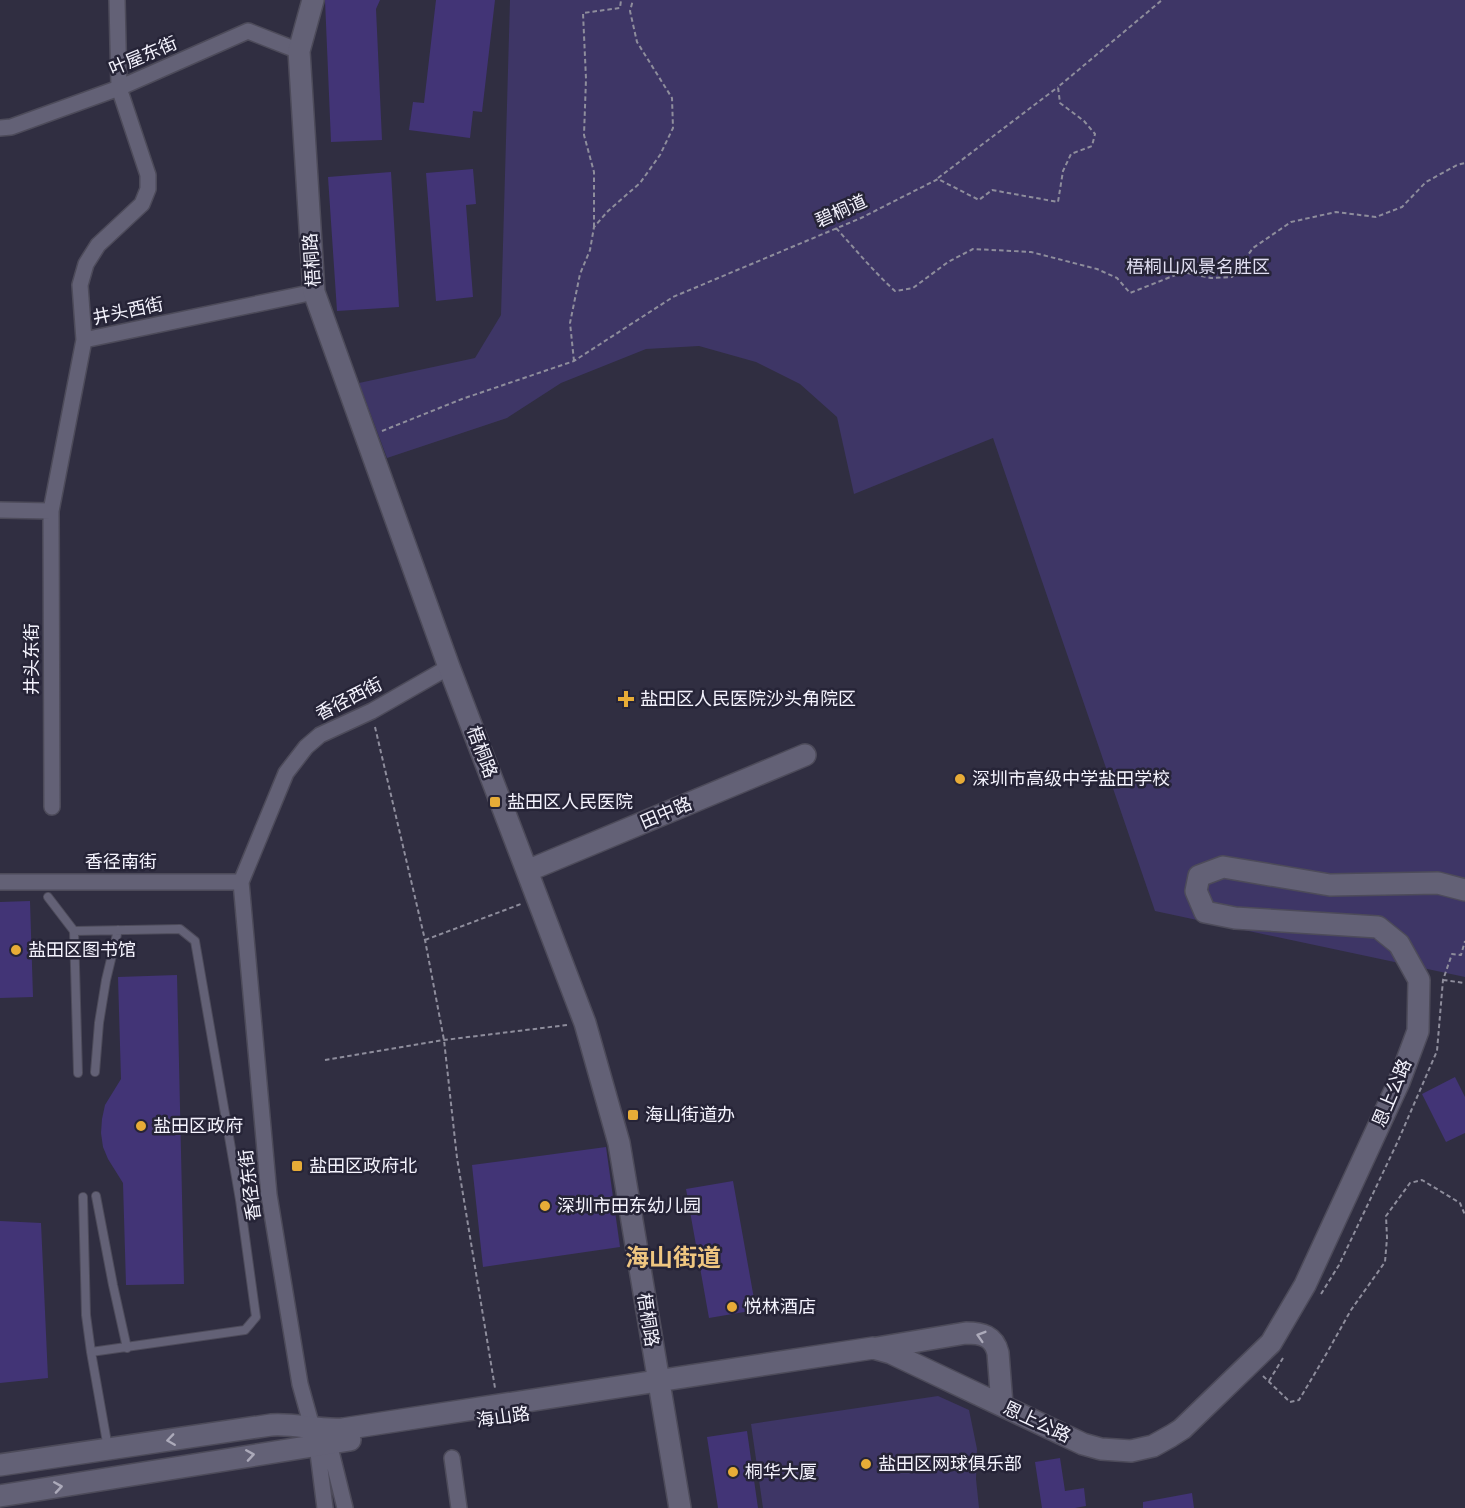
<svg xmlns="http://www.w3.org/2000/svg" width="1465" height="1508" font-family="'PT Sans','Noto Sans SC',sans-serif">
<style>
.green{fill:#3e3666}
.building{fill:#423476}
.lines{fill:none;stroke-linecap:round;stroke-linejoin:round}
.lane-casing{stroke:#4d4b5a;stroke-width:10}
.street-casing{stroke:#4d4b5a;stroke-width:18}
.secondary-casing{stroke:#4d4b5a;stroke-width:24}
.path{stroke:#8e8d9c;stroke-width:2;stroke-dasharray:4.5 3;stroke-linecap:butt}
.lane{stroke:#636176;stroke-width:8}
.street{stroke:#636176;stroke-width:15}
.secondary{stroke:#636176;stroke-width:21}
.oneway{stroke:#acaaba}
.poi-dot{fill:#e7ac37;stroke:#262437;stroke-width:2}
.labels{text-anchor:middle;stroke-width:5;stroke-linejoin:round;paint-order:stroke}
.street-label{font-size:18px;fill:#f4f3fd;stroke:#262437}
.park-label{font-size:18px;fill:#e0def2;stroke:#262437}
.poi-label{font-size:18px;fill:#f4f3fd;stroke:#262437;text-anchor:start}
.district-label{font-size:24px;font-weight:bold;fill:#efc680;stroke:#262437}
</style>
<rect width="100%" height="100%" fill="#302e41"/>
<path class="green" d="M 510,0 L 1465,0 L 1465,977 L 1155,911 L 993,438 L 854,494 L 837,417 L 800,384 L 756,362 L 699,346 L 646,349 L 561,383 L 507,418 L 387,458 L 359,383 L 475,358 L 501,315 Z
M 938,1396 L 969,1410 L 977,1449 L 976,1479 L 979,1508 L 763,1508 L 751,1424 Z"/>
<path class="building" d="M 325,0 L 380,0 L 376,9 L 382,140 L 331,142 Z
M 436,0 L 495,0 L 482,112 L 473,111 L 470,138 L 409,130 L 413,102 L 424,103 Z
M 473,169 L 476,204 L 466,205 L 473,297 L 436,301 L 426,173 Z
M 391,172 L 399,307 L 337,311 L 328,177 Z
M 30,901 L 33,997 L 0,998 L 0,902 Z
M 177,975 L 184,1284 L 126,1285 L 123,1183 L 108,1159 L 103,1147 L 101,1133 L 102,1119 L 105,1105 L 121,1079 L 118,977 Z
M 1455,1077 L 1465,1097 L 1465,1133 L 1446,1142 L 1422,1094 Z
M 606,1147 L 620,1247 L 483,1267 L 472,1165 Z
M 733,1181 L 756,1310 L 709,1318 L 686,1189 Z
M 0,1221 L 41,1223 L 48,1378 L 0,1383 Z
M 747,1431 L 758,1508 L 718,1508 L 707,1437 Z
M 1060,1458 L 1065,1491 L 1084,1488 L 1086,1506 L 1075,1508 L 1042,1508 L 1035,1462 Z
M 1192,1493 L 1194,1508 L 1143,1508 L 1143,1502 Z"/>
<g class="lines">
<g class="lane-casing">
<path id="lane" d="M 48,897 L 74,931 L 78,1073
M 74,931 L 180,929 L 195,941 L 240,1200 L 256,1317 L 245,1330 L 91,1352
M 95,1072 L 99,1023 L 106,980 L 118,930
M 96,1196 L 113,1285 L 127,1348
M 83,1197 L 86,1315 L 91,1352 L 108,1448
M 240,1200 L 269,1195"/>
</g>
<g class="street-casing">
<path id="street" d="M 0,128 L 11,127 L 119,88 L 248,31 L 299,51
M 84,340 L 80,285 L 86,264 L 98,245 L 142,204 L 148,189 L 148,175 L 119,88 L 117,0
M 0,510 L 51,511
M 52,807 L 51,511 L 84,340 L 314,292
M 0,882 L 241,882
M 327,1435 L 345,1508
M 452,1458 L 459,1508
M 325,1508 L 317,1445 L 300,1384 L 269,1195 L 241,882 L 286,773 L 306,747 L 320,735 L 372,711 L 449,667"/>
</g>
<g class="secondary-casing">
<path id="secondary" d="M 313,0 L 299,51 L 314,292 L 449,667 L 585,1023 L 619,1143 L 680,1508
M 527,871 L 805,755
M 877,1348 L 966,1333 C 982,1333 994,1336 998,1353 L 1002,1405
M 0,1465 L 271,1425 C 295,1423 319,1431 343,1429 L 873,1348 L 891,1353 L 1083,1444 L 1101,1449 L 1131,1451 L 1153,1446 L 1171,1436 L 1182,1429 L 1271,1343 L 1305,1285 L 1399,1082 L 1418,1031 L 1419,980 L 1399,944 L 1378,927 L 1235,918 L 1205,912 L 1196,891 L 1199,876 L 1223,867 L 1330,885 L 1438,883 L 1465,890
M 0,1496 L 350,1440"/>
</g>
<path class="path" d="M 938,178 L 1058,87
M 594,227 L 594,172 L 584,135 L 586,79 L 583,13 L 620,8 L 621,0
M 836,228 C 856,250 874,272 895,291 L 913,288 L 948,262 L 973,249 L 1031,252 L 1097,269 L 1117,278 L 1130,293 L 1183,272 L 1211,278 L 1232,277 L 1253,248 L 1291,222 L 1336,212 L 1376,217 L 1402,207 L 1426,182 L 1457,165 L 1465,163
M 574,361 L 570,323 L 580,274 L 590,250 L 594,227 L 608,211 L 640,183 L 660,155 L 673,128 L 672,98 L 637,42 L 630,11 L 633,0
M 382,431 L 462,399 L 574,361 L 673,297 L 861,218 L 938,179 L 979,200 L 992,190 L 1058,202 L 1063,171 L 1071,154 L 1092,146 L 1095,134 L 1084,121 L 1060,103 L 1058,87 L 1162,0
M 375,727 L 425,940 L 444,1040 L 457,1158 L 495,1388
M 425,940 L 521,904
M 1443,980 L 1465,983
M 325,1060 L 444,1040 L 567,1025
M 1321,1294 L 1339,1265 L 1398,1141 L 1437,1051 L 1443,980 L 1452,954 L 1461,955 L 1465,941
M 1263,1376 L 1290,1402 L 1299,1400 L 1324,1358 L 1351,1310 L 1385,1262 L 1387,1238 L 1386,1216 L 1410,1183 L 1422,1180 L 1460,1203 L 1465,1215
M 1269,1381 L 1283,1358"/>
<use href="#lane" class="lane"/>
<use href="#street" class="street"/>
<use href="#secondary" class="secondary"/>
</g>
<defs><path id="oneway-chevron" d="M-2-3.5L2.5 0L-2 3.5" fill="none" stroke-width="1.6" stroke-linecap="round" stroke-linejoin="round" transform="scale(1.5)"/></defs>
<g class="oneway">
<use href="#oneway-chevron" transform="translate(981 1336) rotate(-163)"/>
<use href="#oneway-chevron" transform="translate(171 1440) rotate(172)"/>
<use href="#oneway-chevron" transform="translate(250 1455) rotate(-9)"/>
<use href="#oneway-chevron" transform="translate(58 1487) rotate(-9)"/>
</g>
<g class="poi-dot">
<path d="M623 690h6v6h6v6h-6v6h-6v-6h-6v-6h6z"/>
<circle cx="960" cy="779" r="6"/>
<rect x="489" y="796" width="12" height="12" rx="3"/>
<circle cx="16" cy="950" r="6"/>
<rect x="627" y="1109" width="12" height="12" rx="3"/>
<circle cx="141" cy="1126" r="6"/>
<rect x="291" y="1160" width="12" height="12" rx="3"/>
<circle cx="545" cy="1206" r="6"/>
<circle cx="732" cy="1307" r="6"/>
<circle cx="866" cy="1464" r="6"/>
<circle cx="733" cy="1472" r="6"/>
</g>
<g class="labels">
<g class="street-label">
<text transform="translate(143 56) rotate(-23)" y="6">叶屋东街</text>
<text transform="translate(841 211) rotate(-24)" y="6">碧桐道</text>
<text transform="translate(312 260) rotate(-94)" y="6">梧桐路</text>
<text transform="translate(128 311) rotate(-12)" y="6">井头西街</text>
<text transform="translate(32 659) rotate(-90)" y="6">井头东街</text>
<text transform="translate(349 699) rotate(-27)" y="6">香径西街</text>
<text transform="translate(482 752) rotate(69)" y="6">梧桐路</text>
<text transform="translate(666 813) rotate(-23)" y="6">田中路</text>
<text x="121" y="868">香径南街</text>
<text transform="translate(1392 1093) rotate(-67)" y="6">恩上公路</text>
<text transform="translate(250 1185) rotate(-97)" y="6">香径东街</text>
<text transform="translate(648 1320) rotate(81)" y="6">梧桐路</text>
<text transform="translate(503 1417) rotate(-8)" y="6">海山路</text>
<text transform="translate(1037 1422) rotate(25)" y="6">恩上公路</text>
</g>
<g class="park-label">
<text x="1198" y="273">梧桐山风景名胜区</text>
</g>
<g class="poi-label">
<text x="640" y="705">盐田区人民医院沙头角院区</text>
<text x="972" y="785">深圳市高级中学盐田学校</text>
<text x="507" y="808">盐田区人民医院</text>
<text x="28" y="956">盐田区图书馆</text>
<text x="645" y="1121">海山街道办</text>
<text x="153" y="1132">盐田区政府</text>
<text x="309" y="1172">盐田区政府北</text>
<text x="557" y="1212">深圳市田东幼儿园</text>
<text x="744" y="1313">悦林酒店</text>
<text x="878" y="1470">盐田区网球俱乐部</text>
<text x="745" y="1478">桐华大厦</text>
</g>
<g class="district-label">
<text x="673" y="1266">海山街道</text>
</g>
</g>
</svg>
